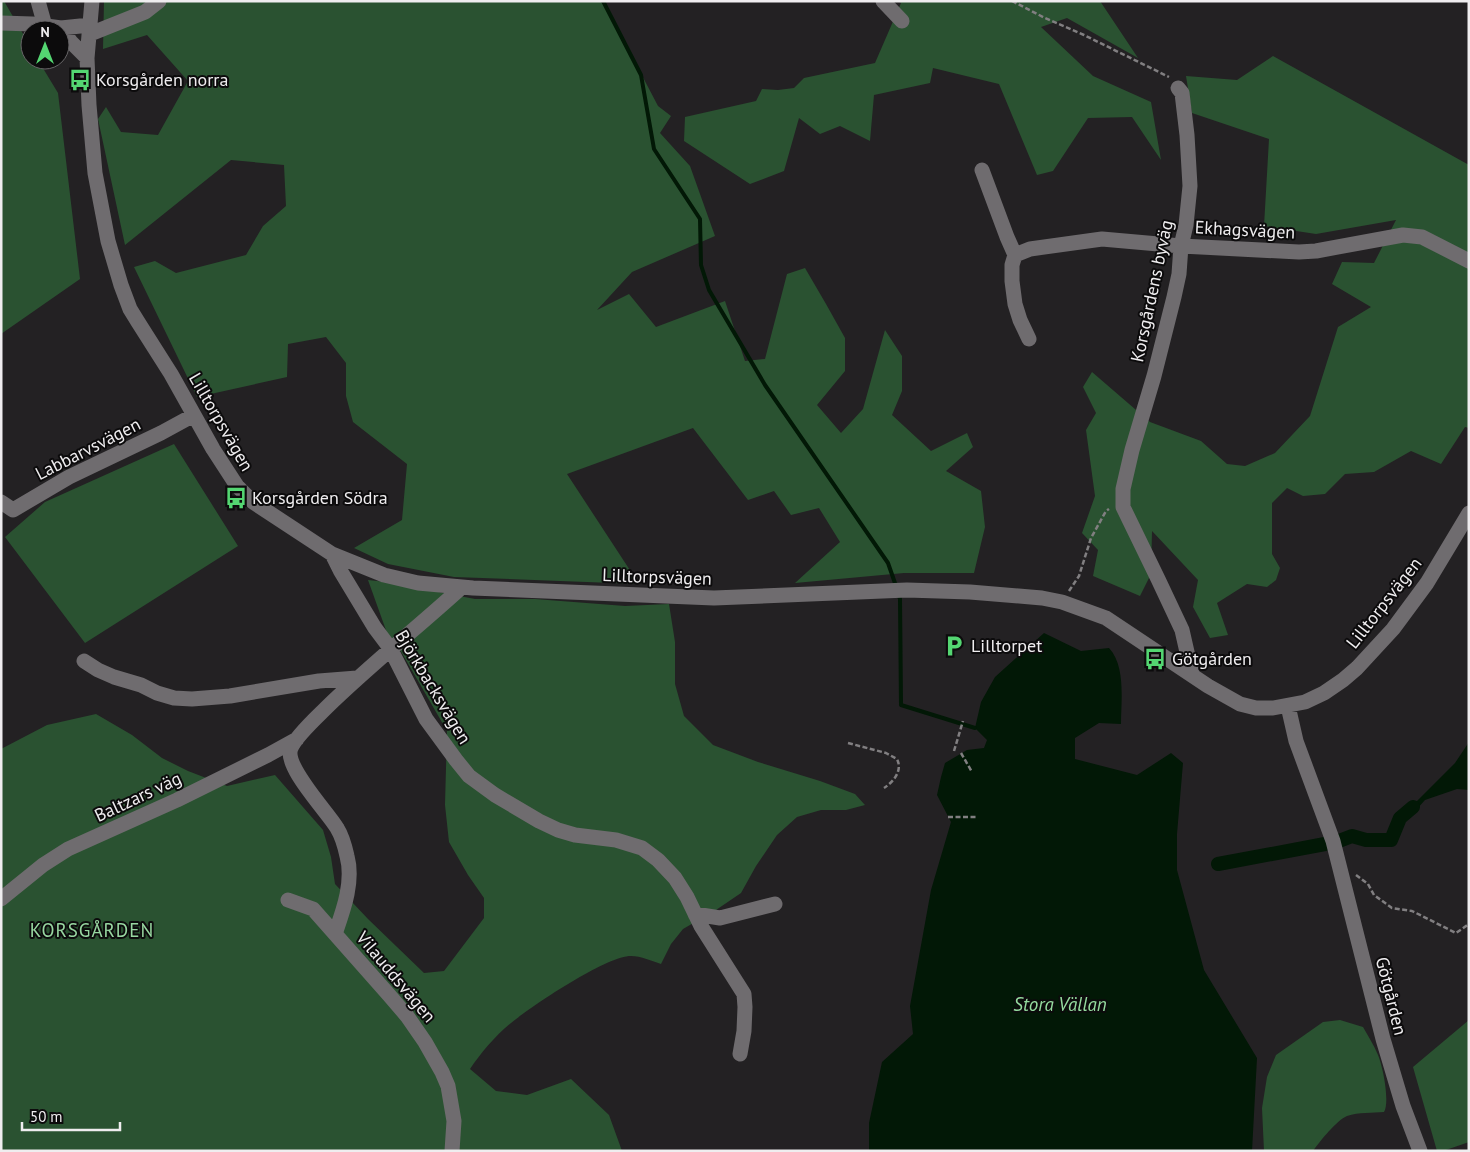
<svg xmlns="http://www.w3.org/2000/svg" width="1470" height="1152" font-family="'PT Sans',sans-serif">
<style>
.green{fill:#2a5231}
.water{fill:#021806}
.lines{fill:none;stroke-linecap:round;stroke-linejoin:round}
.stream{stroke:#021806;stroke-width:4}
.canal{stroke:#021806;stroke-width:14}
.path{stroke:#817f81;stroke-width:2.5;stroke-dasharray:5 2.5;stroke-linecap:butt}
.street{stroke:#6f6c6f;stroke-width:15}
.labels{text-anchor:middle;stroke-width:4;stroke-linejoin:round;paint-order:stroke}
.poi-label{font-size:18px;fill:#efedef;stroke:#0c0b0c;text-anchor:start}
.street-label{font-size:18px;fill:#efedef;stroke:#0c0b0c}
.neighbourhood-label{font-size:19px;letter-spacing:1px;fill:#98d7a1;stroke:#0c0b0c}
.water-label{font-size:19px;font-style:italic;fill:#95dc9f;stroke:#0c0b0c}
</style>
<rect width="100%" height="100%" fill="#232123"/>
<path class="green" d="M 1,1 L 4,1 L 30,46 L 30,60 L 38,60 L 58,93 L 80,279 L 1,334 Z
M 104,1 L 603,1 L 658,106 L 671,116 L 660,133 L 690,166 L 715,236 L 632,272 L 597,310 L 629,294 L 656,327 L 725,301 L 745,361 L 765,359 L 787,274 L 805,268 L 826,304 L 845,338 L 845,371 L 817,405 L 841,433 L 863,409 L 885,330 L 902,356 L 902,391 L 892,415 L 931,451 L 967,433 L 973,447 L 946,471 L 981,491 L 985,527 L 974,573 L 904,573 L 795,583 L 840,542 L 819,508 L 791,515 L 774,491 L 748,500 L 693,428 L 567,474 L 639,584 L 454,577 L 388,564 L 354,548 L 402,520 L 407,464 L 353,422 L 346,396 L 346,363 L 326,337 L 288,344 L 287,377 L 197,397 L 134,267 L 155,261 L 176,273 L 246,255 L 263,226 L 286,206 L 284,165 L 231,160 L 125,245 L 98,119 L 106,107 L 121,132 L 158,135 L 188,81 L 147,35 L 103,49 Z
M 898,1 L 1100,1 L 1138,58 L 1067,18 L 1041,27 L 1093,76 L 1151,102 L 1161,160 L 1132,117 L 1088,118 L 1053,171 L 1037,175 L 999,84 L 933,68 L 930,83 L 874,95 L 870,141 L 840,126 L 820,134 L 799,118 L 784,171 L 750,184 L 684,141 L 685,117 L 756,101 L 762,89 L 778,90 L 794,88 L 804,78 L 875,63 L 901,3 Z
M 1273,56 L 1469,165 L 1469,428 L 1465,427 L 1441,464 L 1411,451 L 1374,472 L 1345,474 L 1325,494 L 1303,496 L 1287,488 L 1272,503 L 1272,554 L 1280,568 L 1276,580 L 1267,587 L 1247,584 L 1217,603 L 1228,635 L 1210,638 L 1193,607 L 1198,580 L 1152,531 L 1151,574 L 1140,596 L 1093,576 L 1098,550 L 1082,533 L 1095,496 L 1086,430 L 1096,413 L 1083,387 L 1092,372 L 1150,422 L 1201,441 L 1227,464 L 1245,466 L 1275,453 L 1310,416 L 1338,327 L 1371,307 L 1332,284 L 1342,262 L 1374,263 L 1396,220 L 1316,234 L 1264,226 L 1269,139 L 1192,113 L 1186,76 L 1237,80 Z
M 174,444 L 238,546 L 85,643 L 5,537 L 45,502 Z
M 368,580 L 386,582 L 475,599 L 535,599 L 625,606 L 669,604 L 675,642 L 675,684 L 684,716 L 713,745 L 758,762 L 820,781 L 855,794 L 865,805 L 846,810 L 821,810 L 797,817 L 777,835 L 756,866 L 741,893 L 716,910 L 683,929 L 671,944 L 661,964 C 652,961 641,956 631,956 C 606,956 532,1006 511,1023 C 496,1035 480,1054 470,1069 L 496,1091 L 527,1095 L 571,1079 L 609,1115 L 622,1151 L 1,1151 L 1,749 L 47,725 L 96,714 L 132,735 L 162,758 L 188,771 L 227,786 L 275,775 L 323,830 L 331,857 L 335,884 L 368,919 L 424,973 L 444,971 L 484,918 L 484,898 L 468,875 L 449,842 L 445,805 L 447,731 L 399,648 L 387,633 Z
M 1340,1020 L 1363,1027 C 1368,1036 1374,1045 1378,1055 C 1383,1067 1390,1102 1384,1112 C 1372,1113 1359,1112 1347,1116 C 1337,1120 1320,1141 1313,1151 L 1264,1151 L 1262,1108 L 1267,1077 L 1276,1055 L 1323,1022 Z
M 1469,1020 L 1469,1142 L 1443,1151 L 1437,1151 L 1413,1067 Z"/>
<path class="water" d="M 1044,633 L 1081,651 L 1109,648 C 1126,666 1121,701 1121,724 L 1099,723 L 1075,738 L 1075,759 L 1137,775 L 1171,753 L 1183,763 L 1177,834 L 1177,870 L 1204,970 L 1257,1058 L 1252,1151 L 869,1151 L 869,1123 L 882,1062 L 913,1034 L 910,1006 L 931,890 L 951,822 L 937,795 L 941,777 L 945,763 L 967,750 L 984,748 L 987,740 L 975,728 L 981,702 L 995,677 Z
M 1469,742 L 1469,790 L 1457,789 L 1425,800 L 1408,819 L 1400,818 L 1455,763 Z"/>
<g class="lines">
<path class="stream" d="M 603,1 L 641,75 L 654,149 L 700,219 L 701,265 L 709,290 L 765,385 L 888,563 L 896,586
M 898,593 L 900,599 L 901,705 L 975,728"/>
<path class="canal" d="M 1339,841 L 1352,836 L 1366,840 L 1391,840 L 1400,818 L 1413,807
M 1218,864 L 1325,844"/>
<path class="path" d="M 1012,1 L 1045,18 L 1084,35 L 1169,77
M 1069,591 L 1079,576 L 1091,538 L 1106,511 L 1109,509
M 848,743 L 886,753 L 897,759 C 903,771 893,782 884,788
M 954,751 L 963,721
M 961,753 L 972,772
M 948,817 L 977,817
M 1356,875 L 1368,884 L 1374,895 L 1392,908 L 1412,911 L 1456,933 L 1469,924"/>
<path class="street" d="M 38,1 L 45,26
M 92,1 L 87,58 L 89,105 L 95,173 L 108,241 L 121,285 L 130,309 L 138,322 L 171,374 L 213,449 L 237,486 L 253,502 L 332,554 L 384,575 L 418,583 L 473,588 L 714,598 L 907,590 L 970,592 L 1042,598 L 1062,602 L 1106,618 L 1208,686 L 1240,704 L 1256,708 L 1273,708 L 1305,702 L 1324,693 L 1343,680 L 1357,668 L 1393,629 L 1427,583 L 1469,513
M 883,1 L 902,21
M 1,23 L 32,24 L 61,28 L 90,25
M 61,28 L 71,42 L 87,58
M 90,34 L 145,12 L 159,1
M 1178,88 L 1182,93 L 1187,135 L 1190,186 L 1186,225 L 1181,246 L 1179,274 L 1174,297 L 1154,376 L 1132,450 L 1123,489 L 1123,507 L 1158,579 L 1182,630 L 1192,674
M 982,170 L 1007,237 L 1015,255 L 1012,265 L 1012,281 L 1015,304 L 1020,320 L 1029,339
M 1015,255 L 1030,249 L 1102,239 L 1181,246 L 1299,252 L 1316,251 L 1403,235 L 1422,237 L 1469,261
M 1,502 L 13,510 L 69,477 L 161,433 L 194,415
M 332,554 L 340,570 L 375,628 L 390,648 L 426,719 L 456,760 L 469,776 L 495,795 L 539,821 L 558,830 L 575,835 L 616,840 L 642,848 L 658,860 L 675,878 L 687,897 L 701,926 L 744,994 L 745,1007 L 744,1031 L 740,1054
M 84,661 L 98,670 L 114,677 L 141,685 L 157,693 L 174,698 L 192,699 L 230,696 L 319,681 L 357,678
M 1288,706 L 1296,741 L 1333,841 L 1383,1039 L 1403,1106 L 1420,1151
M 1,899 L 43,865 L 68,849 L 177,800 L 268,755 L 297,739
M 288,900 L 313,909 L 389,995 L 407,1016 L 425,1042 L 442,1072 L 448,1086 L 454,1121 L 452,1151
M 695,914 L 720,918 L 775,904
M 335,934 C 343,911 354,882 347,856 C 345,847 342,836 337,828 C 327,811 283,766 291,748 C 296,736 317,717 326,708 C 370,665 417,628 462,587"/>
</g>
<defs>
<g id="bus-bare" transform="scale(1.725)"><path d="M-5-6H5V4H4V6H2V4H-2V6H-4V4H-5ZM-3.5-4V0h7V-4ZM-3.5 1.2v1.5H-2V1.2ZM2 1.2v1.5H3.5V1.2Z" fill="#54d672" stroke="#0c0b0c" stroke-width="2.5" paint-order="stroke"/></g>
<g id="parking-bare" transform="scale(1.725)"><path d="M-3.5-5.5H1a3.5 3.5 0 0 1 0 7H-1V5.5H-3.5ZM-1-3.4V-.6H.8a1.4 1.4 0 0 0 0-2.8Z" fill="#54d672" stroke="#0c0b0c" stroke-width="2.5" paint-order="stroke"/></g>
</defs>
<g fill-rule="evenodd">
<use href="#bus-bare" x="80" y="80"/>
<use href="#bus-bare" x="236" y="498"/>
<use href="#parking-bare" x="954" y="646"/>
<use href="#bus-bare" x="1155" y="659"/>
</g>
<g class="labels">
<g class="poi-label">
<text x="96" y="86">Korsgården norra</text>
<text x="252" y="504">Korsgården Södra</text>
<text x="971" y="652">Lilltorpet</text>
<text x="1172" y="665">Götgården</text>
</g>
<g class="street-label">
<text transform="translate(1245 230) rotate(3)" y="6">Ekhagsvägen</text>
<text transform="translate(1152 291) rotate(-78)" y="6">Korsgårdens byväg</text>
<text transform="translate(221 422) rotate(60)" y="6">Lilltorpsvägen</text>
<text transform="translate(88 449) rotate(-27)" y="6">Labbarvsvägen</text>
<text transform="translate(657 577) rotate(2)" y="6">Lilltorpsvägen</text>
<text transform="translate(1384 603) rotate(-52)" y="6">Lilltorpsvägen</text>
<text transform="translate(433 687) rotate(59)" y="6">Björkbacksvägen</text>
<text transform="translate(138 797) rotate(-25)" y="6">Baltzars väg</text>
<text transform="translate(396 977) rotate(50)" y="6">Vilauddsvägen</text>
<text transform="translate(1391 996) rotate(76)" y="6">Götgården</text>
</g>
<g class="neighbourhood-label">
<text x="92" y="937">KORSGÅRDEN</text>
</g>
<g class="water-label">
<text x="1060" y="1011">Stora Vällan</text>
</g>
</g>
<rect width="1470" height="1152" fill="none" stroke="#efedef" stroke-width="5"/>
<g transform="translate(45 45)"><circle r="24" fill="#0c0b0c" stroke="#676567"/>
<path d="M0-4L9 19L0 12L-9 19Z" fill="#54d672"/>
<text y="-8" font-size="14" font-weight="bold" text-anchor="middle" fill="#efedef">N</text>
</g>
<path d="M22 1122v8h98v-8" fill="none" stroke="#efedef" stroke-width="2.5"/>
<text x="30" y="1122" font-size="15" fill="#efedef" stroke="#0c0b0c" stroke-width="4" paint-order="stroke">50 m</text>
</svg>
